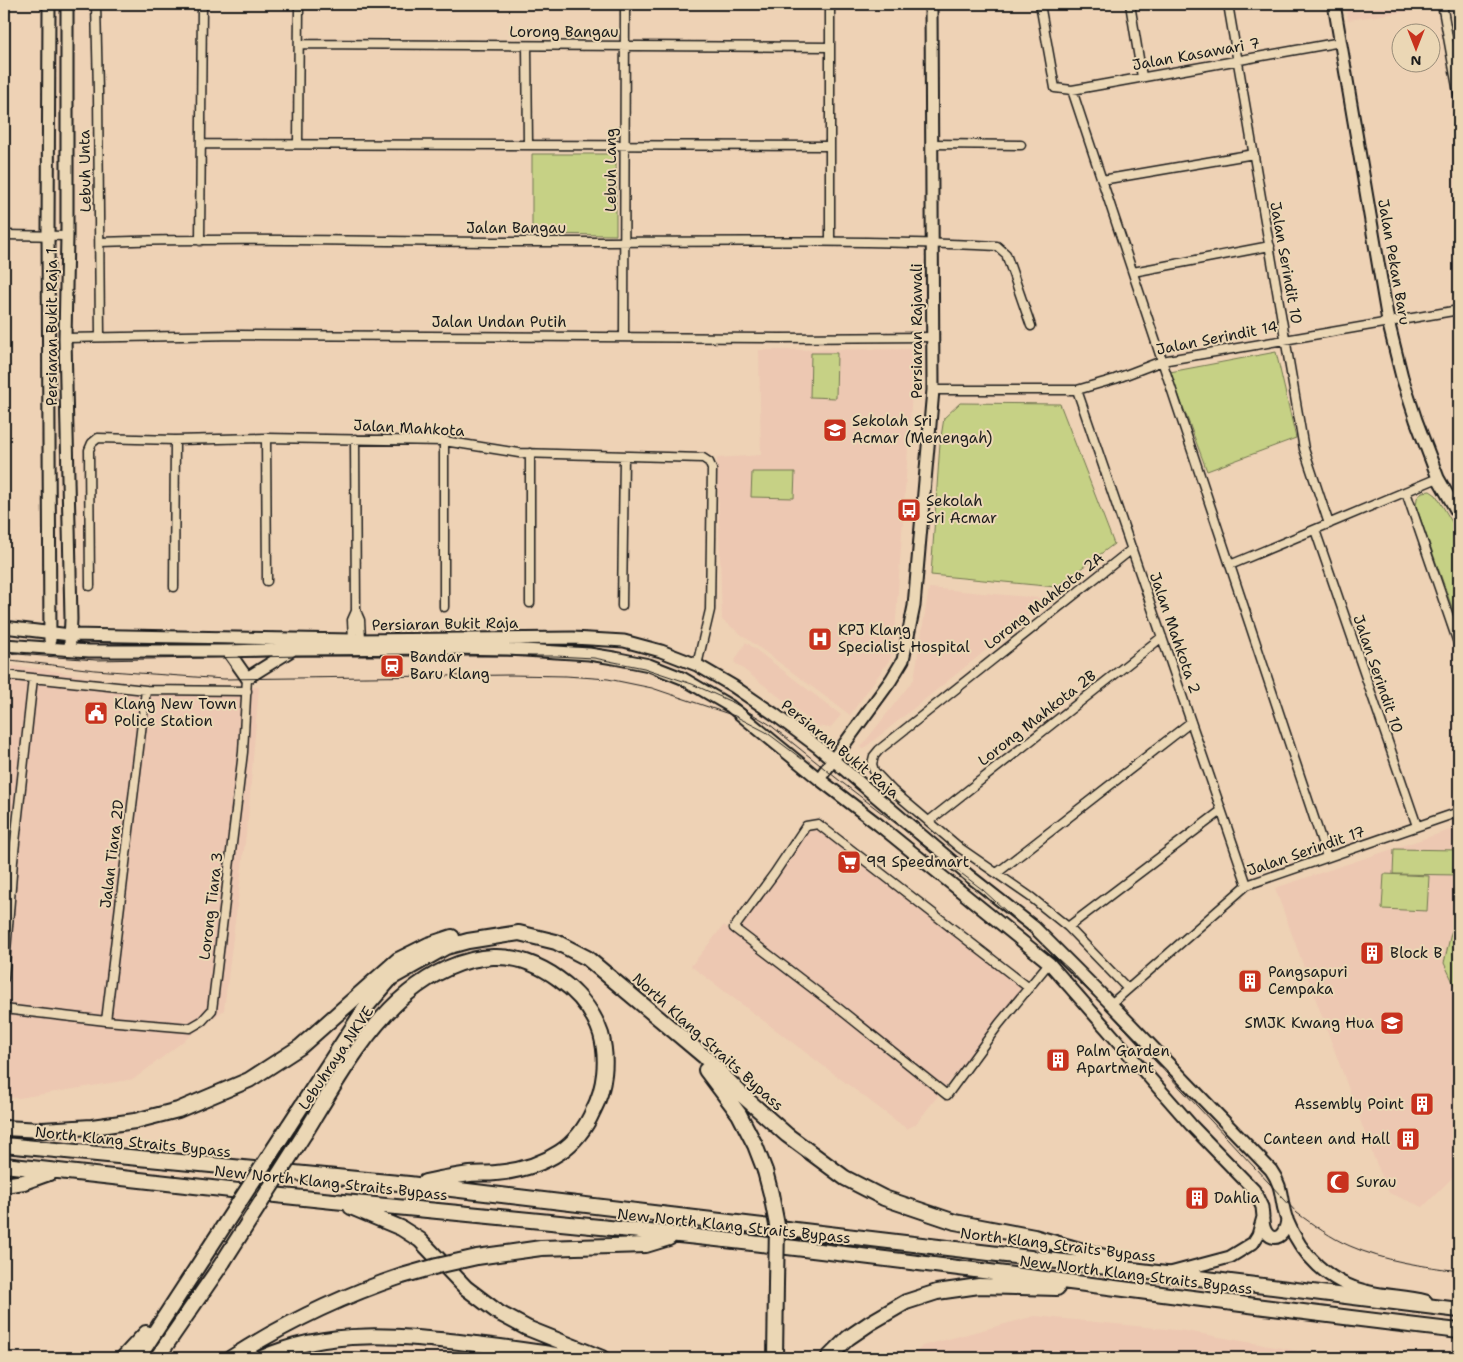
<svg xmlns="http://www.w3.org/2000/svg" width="1463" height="1362" font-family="'Shantell Sans',sans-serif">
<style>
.built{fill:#edc8b2}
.green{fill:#c6d185;stroke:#717650}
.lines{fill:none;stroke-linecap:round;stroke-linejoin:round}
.street-casing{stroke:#1c1c1c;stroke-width:11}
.secondary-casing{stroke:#1c1c1c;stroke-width:15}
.highway-casing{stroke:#1c1c1c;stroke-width:18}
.street{stroke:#ebd7b5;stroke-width:8}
.secondary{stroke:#ebd7b5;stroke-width:11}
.highway{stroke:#ebd7b5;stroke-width:14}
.tram{stroke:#1c1c1c;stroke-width:1}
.highway-bridge-casing{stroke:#1c1c1c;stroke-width:18;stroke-linecap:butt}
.highway-bridge{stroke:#ebd7b5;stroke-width:14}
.labels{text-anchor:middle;stroke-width:4;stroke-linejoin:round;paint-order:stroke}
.street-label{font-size:15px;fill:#1c1c1c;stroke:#ebd7b5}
.poi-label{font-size:15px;fill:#1c1c1c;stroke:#ebd7b5;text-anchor:start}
</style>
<rect width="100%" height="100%" fill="#eed2b5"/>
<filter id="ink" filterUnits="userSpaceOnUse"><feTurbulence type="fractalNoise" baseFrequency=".02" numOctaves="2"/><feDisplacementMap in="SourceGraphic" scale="10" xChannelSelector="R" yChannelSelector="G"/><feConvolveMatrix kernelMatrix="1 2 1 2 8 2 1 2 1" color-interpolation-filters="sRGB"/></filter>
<g filter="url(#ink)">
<path class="built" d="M 1345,4 L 1459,4 L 1348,20 Z
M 915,349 L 896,619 L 891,658 L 850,715 L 722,620 L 717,458 L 761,455 L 759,350 Z
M 929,588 L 1050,599 L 863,749 L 860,748 L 914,679 Z
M 746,642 L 841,715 L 830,728 L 817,726 L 734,662 Z
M 4,665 L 42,669 L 133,685 L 259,687 L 248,818 L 224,1010 L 134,1079 L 19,1098 L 4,1097 Z
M 1459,827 L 1459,1171 L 1423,1207 L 1389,1193 L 1374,1158 L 1275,888 Z
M 817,828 L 1023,988 L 915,1125 L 907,1129 L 691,966 L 724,925 L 734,933 L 808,830 Z
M 1035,1316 L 1186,1331 L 1320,1355 L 1318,1358 L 912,1358 L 922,1346 Z"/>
<path class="green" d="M 532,154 L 616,154 L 616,235 L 532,234 Z
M 1276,352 L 1296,438 L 1207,471 L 1170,372 Z
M 811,353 L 837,353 L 836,398 L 810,397 Z
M 960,403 L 1060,404 L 1114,544 L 1056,587 L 931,575 L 940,443 L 944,418 Z
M 752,472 L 795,472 L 794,498 L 751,497 Z
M 1430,491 L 1436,495 L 1459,534 L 1459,627 L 1416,506 L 1417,498 L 1422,492 Z
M 1394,849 L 1459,850 L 1459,875 L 1393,874 Z
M 1384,874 L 1429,876 L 1427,911 L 1382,909 Z
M 1459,916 L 1459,995 L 1444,963 L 1451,933 Z"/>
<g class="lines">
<g class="street-casing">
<path id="street" d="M 96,4 L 98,92 L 100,337
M 830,4 L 830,241
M 1040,4 L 1055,88 L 1072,90 L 1341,42
M 1130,4 L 1142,77
M 1228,4 L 1304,449 L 1329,524
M 1442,4 L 1459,98
M 299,44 L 830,47
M 527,46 L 528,145
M 1072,90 L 1327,857
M 201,144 L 830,146
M 298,144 L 299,4
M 932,144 L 1021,145
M 1102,180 L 1254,154
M 4,235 L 67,236
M 200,241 L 202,4
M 100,242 C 244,237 388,242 533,242 C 688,242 842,239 997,246 L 1006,254 L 1031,326
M 1133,272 L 1270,246
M 624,336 L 625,4
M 65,338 L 239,335 L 779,338 L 933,337
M 933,390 L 1077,390 L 1115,379 L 1162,361 L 1459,310
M 1077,390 L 1247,885
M 266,438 L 267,581
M 355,439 L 356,611 L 360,620 L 361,639
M 1406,492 L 1459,646
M 1315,530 L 1417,826
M 1230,565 L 1438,478
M 90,586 L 89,450 L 92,443 L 98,438 L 175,440 L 266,438 L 444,441 L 519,453 L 703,458 L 709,462 L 712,469 L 710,610 L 697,665
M 174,587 L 175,440
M 530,603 L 530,453
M 622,606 L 624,457
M 444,607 L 444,441
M 353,640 L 352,620 L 356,611
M 4,675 L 146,690 L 247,691
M 929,821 L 1162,637
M 997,873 L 1191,722
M 1068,927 L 1221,811
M 4,978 L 13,861 L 33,678
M 1029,988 L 818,824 L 806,826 L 774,874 L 734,928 L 837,1007 L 947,1095 L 999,1024 L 1049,963
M 1128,989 L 1068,927 L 1032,898 L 960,848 L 893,791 L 874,771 L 872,764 L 874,756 L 879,750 L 1132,549
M 1111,1004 L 1247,885 L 1459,812
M 4,1009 L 106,1021 L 190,1028 L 202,1021 L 212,1010 L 243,752 L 247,678
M 106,1021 L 146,690"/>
</g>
<g class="secondary-casing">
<path id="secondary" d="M 49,4 L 48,236 L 50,640
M 67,4 L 67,236 L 65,338 L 71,619 L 70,642
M 1334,4 L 1388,321 L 1402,377 L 1416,420 L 1438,478 L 1459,515
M 4,627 L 70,635 L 236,638 L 353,640 L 573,638 L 624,641 L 661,651 L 697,665 L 733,686 L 774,714 L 818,747 L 968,875 L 1034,927 L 1111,1004 L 1271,1170 C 1284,1188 1280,1202 1287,1220 C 1301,1255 1329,1283 1366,1291 C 1386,1296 1406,1296 1426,1301
M 4,645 L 89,651 L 228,651 L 294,649 L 450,648 L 508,649 L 589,654 L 614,658 L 649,665 L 682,678 L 730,706 L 819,779 L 879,825 L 1049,963 L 1191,1125 L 1254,1190 L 1262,1207 L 1263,1217 L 1258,1235 L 1253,1243 L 1230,1257 L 1170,1273
M 228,651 L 247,678 L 292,650
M 819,779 L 891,680 L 903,660 L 914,606 L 933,390 L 931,4
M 1263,1220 C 1264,1243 1285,1244 1287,1219"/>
</g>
<g class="highway-casing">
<path id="highway" d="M 706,1070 L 739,1114 L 755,1145 L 765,1171
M 288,1127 L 366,1007 L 391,978 L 446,947 L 468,941 L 519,933 L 556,942 L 587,958 L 705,1057 L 743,1096 L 787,1135 L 845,1178 L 884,1198 L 955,1222 L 1034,1237 L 1122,1262
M 4,1128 L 42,1130 L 92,1127 L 135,1121 L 178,1110 L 249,1080 L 300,1047 L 398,960 L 428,945 L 452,937
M 305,1133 C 333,1087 366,1027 408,993 C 431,974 462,958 493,957 C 537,955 587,991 601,1034 C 608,1059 605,1088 593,1111 C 586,1127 575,1142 560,1152 C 542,1164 518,1171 496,1173 C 487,1174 478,1173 470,1174 C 455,1176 440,1179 425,1182
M 4,1145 L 409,1184 L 1166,1274 L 1459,1310
M 4,1165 C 113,1177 223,1190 333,1201 C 470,1214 607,1227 743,1242 C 982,1269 1220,1303 1459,1331
M 4,1185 L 24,1182 L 52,1172
M 351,1207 L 401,1228 L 420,1240 L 466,1288 L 499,1313 L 527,1328 L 602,1358
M 477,1257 L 541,1248 L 646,1245 L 669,1238
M 123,1358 L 146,1333
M 138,1358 L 203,1258
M 157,1358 L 223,1262
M 231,1358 C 284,1324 342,1296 402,1276
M 262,1358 C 329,1327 405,1336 476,1344 C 509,1348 542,1352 575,1358
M 775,1358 L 776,1284
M 828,1358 L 848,1338 L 870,1323 L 906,1302 L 937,1292 L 979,1286 L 1057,1288"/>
</g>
<use href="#street" class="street"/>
<use href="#secondary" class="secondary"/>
<use href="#highway" class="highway"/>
<path class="tram" d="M 4,653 L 96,660 L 303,656 L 556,656 L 594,658 L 644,668 L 692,684 L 734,703 L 769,724 L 840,781 L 983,890 L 1070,970 L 1297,1213 C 1314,1225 1331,1238 1350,1246 C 1384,1261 1422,1266 1459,1271
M 10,660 L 95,670 L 224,679 L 510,675 L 566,676 L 608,679 L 652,688 L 735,716 L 766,732 L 802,759"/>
<g class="highway-bridge-casing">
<path id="highway-bridge" d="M 765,1171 L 771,1194 L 777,1225 L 776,1284
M 203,1258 L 288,1127
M 223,1262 L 305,1133
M 402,1276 L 437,1266 L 477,1257"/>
</g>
<use href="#highway-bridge" class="highway-bridge"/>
</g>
</g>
<defs>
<g id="school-square" transform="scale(1.25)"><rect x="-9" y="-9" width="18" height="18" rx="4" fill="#c8321e" stroke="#ebd7b5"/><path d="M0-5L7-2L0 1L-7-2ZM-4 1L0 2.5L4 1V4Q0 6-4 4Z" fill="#fff"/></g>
<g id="bus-square" transform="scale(1.25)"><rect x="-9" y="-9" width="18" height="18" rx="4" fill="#c8321e" stroke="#ebd7b5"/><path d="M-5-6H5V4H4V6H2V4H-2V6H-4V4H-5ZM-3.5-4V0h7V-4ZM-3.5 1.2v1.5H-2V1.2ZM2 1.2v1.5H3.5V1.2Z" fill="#fff"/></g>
<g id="hospital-square" transform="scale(1.25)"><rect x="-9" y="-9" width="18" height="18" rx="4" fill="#c8321e" stroke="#ebd7b5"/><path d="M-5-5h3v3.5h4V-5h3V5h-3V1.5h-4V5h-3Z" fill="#fff"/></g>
<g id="station-square" transform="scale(1.25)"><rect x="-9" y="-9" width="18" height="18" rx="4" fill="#c8321e" stroke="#ebd7b5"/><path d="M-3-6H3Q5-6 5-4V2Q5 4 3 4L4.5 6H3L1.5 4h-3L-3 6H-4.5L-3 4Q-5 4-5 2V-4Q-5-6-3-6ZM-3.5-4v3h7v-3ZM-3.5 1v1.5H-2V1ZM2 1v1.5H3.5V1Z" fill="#fff"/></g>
<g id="civic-square" transform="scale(1.25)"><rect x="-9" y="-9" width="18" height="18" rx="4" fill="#c8321e" stroke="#ebd7b5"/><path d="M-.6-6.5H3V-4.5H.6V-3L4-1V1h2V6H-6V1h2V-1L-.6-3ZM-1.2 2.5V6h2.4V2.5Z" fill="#fff"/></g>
<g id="supermarket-square" transform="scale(1.25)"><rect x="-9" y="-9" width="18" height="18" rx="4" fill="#c8321e" stroke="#ebd7b5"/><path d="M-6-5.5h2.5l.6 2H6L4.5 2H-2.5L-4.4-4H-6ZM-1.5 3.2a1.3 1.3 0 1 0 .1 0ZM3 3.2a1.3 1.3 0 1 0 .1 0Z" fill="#fff"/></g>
<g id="building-square" transform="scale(1.25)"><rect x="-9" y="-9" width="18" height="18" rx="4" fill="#c8321e" stroke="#ebd7b5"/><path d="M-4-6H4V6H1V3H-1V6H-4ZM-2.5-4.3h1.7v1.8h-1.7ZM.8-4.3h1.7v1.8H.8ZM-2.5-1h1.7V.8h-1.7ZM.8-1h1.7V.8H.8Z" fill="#fff"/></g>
<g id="mosque-square" transform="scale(1.25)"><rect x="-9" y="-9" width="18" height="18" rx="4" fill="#c8321e" stroke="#ebd7b5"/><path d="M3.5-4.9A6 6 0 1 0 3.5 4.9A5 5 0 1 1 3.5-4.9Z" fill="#fff"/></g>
</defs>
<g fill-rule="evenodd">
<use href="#school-square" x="835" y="430"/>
<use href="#bus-square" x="909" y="510"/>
<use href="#hospital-square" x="820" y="639"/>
<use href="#station-square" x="392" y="666"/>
<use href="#civic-square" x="96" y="713"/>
<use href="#supermarket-square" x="849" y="862"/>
<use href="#building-square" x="1372" y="953"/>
<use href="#building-square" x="1250" y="981"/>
<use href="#school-square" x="1392" y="1023"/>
<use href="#building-square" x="1058" y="1060"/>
<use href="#building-square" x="1422" y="1104"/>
<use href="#building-square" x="1408" y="1139"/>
<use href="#mosque-square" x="1338" y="1182"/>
<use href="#building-square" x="1197" y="1198"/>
</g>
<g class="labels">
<g class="street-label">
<text x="564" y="37">Lorong Bangau</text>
<text transform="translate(1196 54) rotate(-10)" y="5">Jalan Kasawari 7</text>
<text transform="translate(611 170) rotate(-90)" y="5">Lebuh Lang</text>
<text transform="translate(85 171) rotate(-91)" y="5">Lebuh Unta</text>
<text x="516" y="233">Jalan Bangau</text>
<text transform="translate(1394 262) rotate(80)" y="5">Jalan Pekan Baru</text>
<text transform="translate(1286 263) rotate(80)" y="5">Jalan Serindit 10</text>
<text x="499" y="327">Jalan Undan Putih</text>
<text transform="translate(52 327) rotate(-90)" y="5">Persiaran Bukit Raja 1</text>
<text transform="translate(917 331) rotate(-90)" y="5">Persiaran Rajawali</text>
<text transform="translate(1217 338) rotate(-11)" y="5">Jalan Serindit 14</text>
<text transform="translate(409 428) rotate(3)" y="5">Jalan Mahkota</text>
<text transform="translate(1044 601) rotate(-38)" y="5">Lorong Mahkota 2A</text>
<text transform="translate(445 624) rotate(-1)" y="5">Persiaran Bukit Raja</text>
<text transform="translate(1175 633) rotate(71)" y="5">Jalan Mahkota 2</text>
<text transform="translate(1378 674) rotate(71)" y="5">Jalan Serindit 10</text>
<text transform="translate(1037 718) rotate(-38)" y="5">Lorong Mahkota 2B</text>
<text transform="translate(840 749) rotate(39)" y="5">Persiaran Bukit Raja</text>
<text transform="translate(1306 851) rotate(-19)" y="5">Jalan Serindit 17</text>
<text transform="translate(112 854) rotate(-83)" y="5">Jalan Tiara 2D</text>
<text transform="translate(211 906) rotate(-83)" y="5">Lorong Tiara 3</text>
<text transform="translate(708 1042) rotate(42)" y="5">North Klang Straits Bypass</text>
<text transform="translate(336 1058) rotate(-56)" y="5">Lebuhraya NKVE</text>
<text transform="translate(133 1142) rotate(6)" y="5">North Klang Straits Bypass</text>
<text transform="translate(331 1183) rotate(6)" y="5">New North Klang Straits Bypass</text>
<text transform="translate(734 1226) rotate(6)" y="5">New North Klang Straits Bypass</text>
<text transform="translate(1058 1245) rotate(7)" y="5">North Klang Straits Bypass</text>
<text transform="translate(1136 1275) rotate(7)" y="5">New North Klang Straits Bypass</text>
</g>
<g class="poi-label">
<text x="852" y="426">Sekolah Sri<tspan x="852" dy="17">Acmar (Menengah)</tspan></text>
<text x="926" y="506">Sekolah<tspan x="926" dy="17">Sri Acmar</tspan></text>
<text x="838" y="635">KPJ Klang<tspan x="838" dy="17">Specialist Hospital</tspan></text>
<text x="410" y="662">Bandar<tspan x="410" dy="17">Baru Klang</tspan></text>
<text x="114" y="709">Klang New Town<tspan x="114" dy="17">Police Station</tspan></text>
<text x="866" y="867">99 Speedmart</text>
<text x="1390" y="958">Block B</text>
<text x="1268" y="977">Pangsapuri<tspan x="1268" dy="17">Cempaka</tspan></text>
<text x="1374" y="1028" text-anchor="end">SMJK Kwang Hua</text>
<text x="1076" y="1056">Palm Garden<tspan x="1076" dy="17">Apartment</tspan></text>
<text x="1404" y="1109" text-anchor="end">Assembly Point</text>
<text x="1390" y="1144" text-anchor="end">Canteen and Hall</text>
<text x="1356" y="1187">Surau</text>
<text x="1214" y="1203">Dahlia</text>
</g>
</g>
<rect width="1463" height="1362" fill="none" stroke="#ebd7b5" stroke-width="20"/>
<rect x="10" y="10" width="1443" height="1342" fill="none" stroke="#1c1c1c" stroke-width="2" filter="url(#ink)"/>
<g transform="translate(1416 48) rotate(180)"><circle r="24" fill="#ebd7b5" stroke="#988c78"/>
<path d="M0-4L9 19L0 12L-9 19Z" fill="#c8321e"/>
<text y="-8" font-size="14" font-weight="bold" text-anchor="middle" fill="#1c1c1c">N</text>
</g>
</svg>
